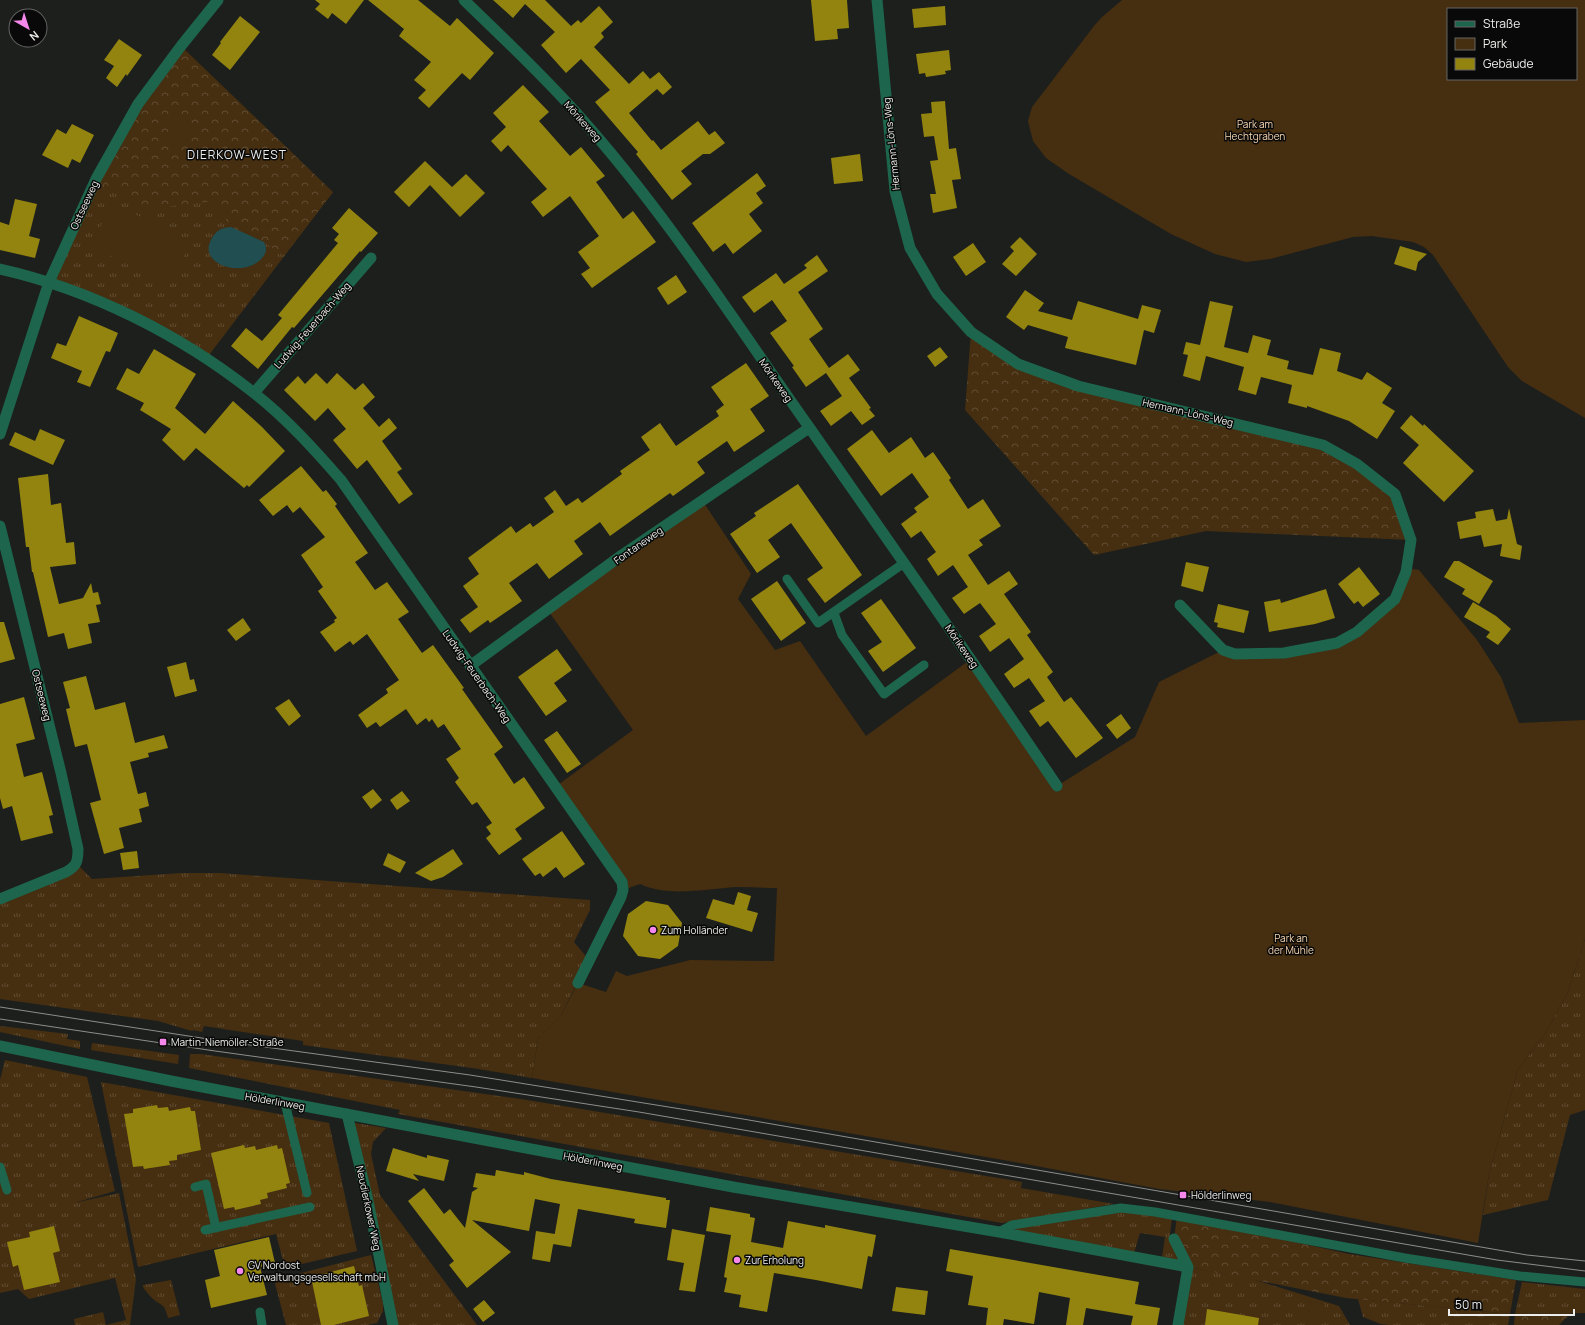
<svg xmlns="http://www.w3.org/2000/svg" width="1585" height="1325" font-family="Manrope,sans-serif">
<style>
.grass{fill:url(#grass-tufts)}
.forest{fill:url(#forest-crowns)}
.park{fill:#462e10;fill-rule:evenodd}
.water{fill:#214e50}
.building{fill:#938410}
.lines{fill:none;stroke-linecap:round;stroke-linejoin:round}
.service{stroke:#1d654c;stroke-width:9}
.minor{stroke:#1d654c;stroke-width:11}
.tram{stroke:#8d8e8c;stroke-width:1}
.poi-dot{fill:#f788eb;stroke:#080908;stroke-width:1.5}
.labels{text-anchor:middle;stroke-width:3;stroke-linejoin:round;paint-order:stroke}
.street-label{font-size:10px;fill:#edeeec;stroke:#080908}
.park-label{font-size:10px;fill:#f8d6b2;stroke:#080908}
.poi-label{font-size:10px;fill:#edeeec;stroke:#080908;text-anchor:start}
.quarter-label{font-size:12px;letter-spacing:1px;fill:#edeeec;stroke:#080908}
</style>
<defs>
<pattern id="grass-tufts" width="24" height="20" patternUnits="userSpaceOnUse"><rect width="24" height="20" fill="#462e10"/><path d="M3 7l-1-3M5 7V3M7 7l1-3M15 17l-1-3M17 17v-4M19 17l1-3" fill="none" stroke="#614d33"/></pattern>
<pattern id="forest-crowns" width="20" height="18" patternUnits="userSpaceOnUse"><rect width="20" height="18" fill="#462e10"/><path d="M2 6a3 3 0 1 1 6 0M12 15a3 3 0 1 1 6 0" fill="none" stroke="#614d33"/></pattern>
</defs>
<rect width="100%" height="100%" fill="#1d1f1d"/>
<path class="grass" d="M 96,179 L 333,192 L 206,359 L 179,341 L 49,282 Z
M 77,864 L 92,879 L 182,873 L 220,873 L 590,900 L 590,910 L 574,942 L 589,960 L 560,1017 L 538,1039 L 532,1078 L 472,1068 L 303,1045 L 303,1041 L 204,1026 L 202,1032 L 193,1030 L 192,1031 L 158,1021 L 0,999 L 0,899 Z
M 1585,939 L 1585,1110 L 1570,1115 L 1548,1200 L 1483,1215 L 1489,1174 L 1518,1069 L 1545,1034 L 1567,994 Z
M 0,1026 L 68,1034 L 67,1039 L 80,1041 L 80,1049 L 0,1032 Z
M 92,1043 L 179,1055 L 178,1064 L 91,1050 Z
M 190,1054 L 201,1054 L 521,1099 L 1022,1182 L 1021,1188 L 1114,1204 L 1002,1223 L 398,1114 L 400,1110 L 189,1068 Z
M 5,1060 L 87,1077 L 115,1191 L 74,1203 L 119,1193 L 136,1279 L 130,1325 L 75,1325 L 74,1319 L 103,1312 L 106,1325 L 126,1320 L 115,1278 L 29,1299 L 18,1289 L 0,1293 L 0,1080 Z
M 101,1082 L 329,1123 L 357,1251 L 285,1268 L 276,1234 L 138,1267 Z
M 349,1122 L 386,1128 L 373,1142 L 371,1154 L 380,1195 L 477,1325 L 393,1325 Z
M 1122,1210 L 1172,1219 L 1169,1240 L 1179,1261 L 1162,1257 L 1165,1237 L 1140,1233 L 1134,1253 L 1015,1232 L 1015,1228 Z
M 371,1255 L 383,1303 L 383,1311 L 377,1323 L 367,1325 L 286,1325 L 274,1280 Z
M 1188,1267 L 1252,1279 L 1339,1306 L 1350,1325 L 1178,1325 Z
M 171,1280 L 180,1315 L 168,1318 C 164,1301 161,1307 151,1297 C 148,1294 145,1290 143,1287 L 143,1285 Z
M 1522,1282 L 1585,1289 L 1585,1313 L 1515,1314 Z
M 1358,1299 L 1510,1314 L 1508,1325 L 1389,1325 L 1381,1324 L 1363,1317 Z"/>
<path class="forest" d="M 181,46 L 333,192 L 284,256 L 264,242 L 231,227 L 214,201 L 148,209 L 96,179 Z
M 971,332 L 1018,364 L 1078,386 L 1323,445 L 1395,494 L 1411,540 L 1206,531 L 1094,555 L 965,410 Z
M 1177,1216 L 1349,1254 L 1516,1280 L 1510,1314 L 1346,1298 L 1188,1267 L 1174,1239 Z
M 1571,1313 L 1559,1325 L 1514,1325 L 1515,1314 Z"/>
<path class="park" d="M 1122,0 L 1585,0 L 1585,418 L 1522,381 L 1508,367 L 1433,255 L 1424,247 L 1413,242 L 1372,236 L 1353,237 L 1270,259 L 1246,262 L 1215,254 L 1171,234 L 1069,174 L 1046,158 L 1033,141 L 1028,121 L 1032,107 L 1094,26 L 1102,17 ZM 1448,9 L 1576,9 L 1576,79 L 1448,79 Z
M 176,113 C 184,115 197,130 192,138 L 171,145 L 168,142 L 167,138 L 172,116 Z
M 112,203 L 191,242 L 169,285 L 91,246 Z
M 702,500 L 751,574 L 738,599 L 775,650 L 800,641 L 866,736 L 971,659 L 1057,786 L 1135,737 L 1159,682 L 1223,650 L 1235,654 L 1337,643 L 1395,599 L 1406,572 L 1413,569 L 1419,570 L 1477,640 L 1501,677 L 1519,723 L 1585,720 L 1585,939 L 1567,994 L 1545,1034 L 1518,1069 L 1489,1174 L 1478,1243 L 1270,1202 L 1159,1189 L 1009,1161 L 532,1078 L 538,1039 L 560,1017 L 578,983 L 606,992 L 616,971 L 627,976 L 690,960 L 774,961 L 777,888 C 764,888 752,887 739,887 C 709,888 669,898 640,884 L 623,890 L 555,787 L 633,730 L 547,609 Z
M 1311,1301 L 1325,1304 L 1321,1325 L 1307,1325 Z"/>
<path class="water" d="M 231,227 L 264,242 C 267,247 267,253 262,258 C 244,279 200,265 210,242 C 215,231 220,228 231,227 Z"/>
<path class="building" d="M 315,0 L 364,0 L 346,24 L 332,13 L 328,19 L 315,9 L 320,4 Z
M 368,0 L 418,0 L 450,26 L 457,18 L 494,53 L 470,80 L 462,73 L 429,108 L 418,98 L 426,90 L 414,80 L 431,62 L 399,36 L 404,29 Z
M 493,0 L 545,0 L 571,26 L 578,20 L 581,23 L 599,6 L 613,22 L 601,33 L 604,37 L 594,47 L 629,84 L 643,71 L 650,79 L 659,72 L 672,87 L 663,95 L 657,89 L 629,113 L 652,141 L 653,140 L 661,150 L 698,121 L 709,135 L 715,131 L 725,143 L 710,154 L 703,154 L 681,171 L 692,184 L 672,200 L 636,154 L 638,152 L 595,102 L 610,90 L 581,59 L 566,73 L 541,45 L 555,32 L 525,4 L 513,18 Z
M 811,0 L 847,0 L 849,28 L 837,29 L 838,39 L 815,41 Z
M 945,6 L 946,25 L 914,28 L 912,9 Z
M 240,16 L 260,32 L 230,70 L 212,55 L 221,43 L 220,42 Z
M 119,39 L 142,55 L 127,76 L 126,74 L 117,87 L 106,78 L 114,66 L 104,60 Z
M 949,50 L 951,70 L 945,71 L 946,74 L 926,77 L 925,73 L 919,74 L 916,54 Z
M 523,85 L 549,112 L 539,121 L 570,156 L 581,147 L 605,176 L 596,182 L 623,219 L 633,211 L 656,242 L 592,288 L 581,274 L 590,268 L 578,252 L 599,236 L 570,196 L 543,217 L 531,202 L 547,189 L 508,145 L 501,152 L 491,141 L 506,127 L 493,113 Z
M 945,101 L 949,149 L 956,148 L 961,179 L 952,180 L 957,208 L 933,213 L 930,194 L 936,194 L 930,161 L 938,160 L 934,136 L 924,137 L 921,114 L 932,113 L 931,102 Z
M 72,124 L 94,135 L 80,163 L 72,159 L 68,168 L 42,155 L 57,129 L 66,134 Z
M 860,154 L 863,181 L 834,184 L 831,158 Z
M 425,161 L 452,187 L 466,174 L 485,193 L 460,217 L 430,185 L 409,207 L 394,192 Z
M 757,173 L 766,186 L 756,193 L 763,203 L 749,214 L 762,231 L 733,254 L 725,243 L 713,252 L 692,223 Z
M 15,199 L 37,204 L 29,236 L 40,239 L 35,258 L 0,250 L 0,222 L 9,225 Z
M 349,208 L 378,233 L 361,252 L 360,251 L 294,328 L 292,327 L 258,369 L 231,346 L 246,328 L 262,341 L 282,318 L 278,315 L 338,243 L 334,240 L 339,234 L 332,228 Z
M 1020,237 L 1037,254 L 1016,276 L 1002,264 L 1014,251 L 1010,247 Z
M 973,243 L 986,262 L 966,276 L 953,257 Z
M 1400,246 L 1427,254 L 1418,262 L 1416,271 L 1394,264 Z
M 817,255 L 828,271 L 798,292 L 823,329 L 809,339 L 829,368 L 848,354 L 860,370 L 849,378 L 871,408 L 869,409 L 875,416 L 862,425 L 851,411 L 831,426 L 820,411 L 842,396 L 826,373 L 806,387 L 792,367 L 794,366 L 770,333 L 787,321 L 772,300 L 754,313 L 742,297 L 776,273 L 784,284 L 807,268 L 804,265 Z
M 676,275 L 687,292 L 668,305 L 657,288 Z
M 1025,290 L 1044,303 L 1038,311 L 1072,320 L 1078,301 L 1138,319 L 1142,305 L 1161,310 L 1154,333 L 1144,330 L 1136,365 L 1065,348 L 1068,337 L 1028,325 L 1024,330 L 1006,317 Z
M 1210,301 L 1233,306 L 1224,347 L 1248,353 L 1253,335 L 1271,340 L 1267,355 L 1289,361 L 1287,369 L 1313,375 L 1320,348 L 1341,353 L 1337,371 L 1362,380 L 1367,372 L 1392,388 L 1382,403 L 1395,411 L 1377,439 L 1349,421 L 1307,406 L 1307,408 L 1288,403 L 1292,385 L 1261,377 L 1256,395 L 1238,390 L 1244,367 L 1206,356 L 1200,381 L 1183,376 L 1188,355 L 1183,354 L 1186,342 L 1200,345 Z
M 79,316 L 118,333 L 110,352 L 106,351 L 90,387 L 77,382 L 82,371 L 51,358 L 57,343 L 66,346 Z
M 940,347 L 948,357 L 935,367 L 927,356 Z
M 154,349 L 196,374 L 175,408 L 205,434 L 233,401 L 262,427 L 285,451 L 249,487 L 247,485 L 244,488 L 196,448 L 184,461 L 162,440 L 171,429 L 140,410 L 144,403 L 116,389 L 127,368 L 139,374 Z
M 746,363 L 769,396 L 750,409 L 765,431 L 734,452 L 727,441 L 697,462 L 705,473 L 673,496 L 670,493 L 610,536 L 600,522 L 574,541 L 583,554 L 549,579 L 537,563 L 509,583 L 522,601 L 490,623 L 488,620 L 470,633 L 460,620 L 478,607 L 463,586 L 479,574 L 468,558 L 511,526 L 516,533 L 530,523 L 533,527 L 554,512 L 544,498 L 555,490 L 566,506 L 578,498 L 582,503 L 622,474 L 620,471 L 650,450 L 641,437 L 660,423 L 676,446 L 719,416 L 716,411 L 724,405 L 711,387 Z
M 316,373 L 327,384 L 337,373 L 355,390 L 363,383 L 375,397 L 363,408 L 379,427 L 389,418 L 397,428 L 382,441 L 402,469 L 397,472 L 413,494 L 399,504 L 367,460 L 357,469 L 333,440 L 346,429 L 328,408 L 315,421 L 284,390 L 298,376 L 305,384 Z
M 1411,415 L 1423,426 L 1424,424 L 1474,471 L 1444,502 L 1403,463 L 1419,445 L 1400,428 Z
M 40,429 L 65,440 L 53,465 L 9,445 L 15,432 L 35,441 Z
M 872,430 L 889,453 L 911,437 L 925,458 L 933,452 L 951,478 L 949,480 L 968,509 L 983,499 L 1001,526 L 979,540 L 983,545 L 968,555 L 988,585 L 1009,571 L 1018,584 L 1004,594 L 1031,632 L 1027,635 L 1053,672 L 1047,677 L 1064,702 L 1071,697 L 1103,738 L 1076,758 L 1048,721 L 1040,727 L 1029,711 L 1045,701 L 1029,678 L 1014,688 L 1004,674 L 1024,659 L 1009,638 L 990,652 L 979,636 L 996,624 L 980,603 L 964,614 L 952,598 L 968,587 L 953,565 L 938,576 L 927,559 L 936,552 L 921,531 L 911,538 L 901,524 L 917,512 L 914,508 L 929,497 L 912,473 L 881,496 L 847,449 Z
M 301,466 L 323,492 L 326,490 L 337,504 L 335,506 L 368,553 L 355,562 L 375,590 L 387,582 L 409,612 L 398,619 L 422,653 L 433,645 L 464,688 L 462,689 L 503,747 L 494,754 L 514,784 L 524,777 L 545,808 L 515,829 L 522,839 L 499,855 L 486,838 L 491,834 L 486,827 L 492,823 L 477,802 L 472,805 L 455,782 L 459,778 L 446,759 L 461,749 L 444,724 L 438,728 L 432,719 L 429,722 L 426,718 L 417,725 L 406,709 L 380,727 L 376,722 L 367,728 L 358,715 L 388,693 L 386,689 L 399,680 L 367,634 L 353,645 L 350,641 L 335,652 L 320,632 L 335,622 L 334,620 L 337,618 L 318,591 L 323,587 L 301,555 L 325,537 L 300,507 L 293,513 L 287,505 L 273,516 L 259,500 Z
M 48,474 L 51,505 L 61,503 L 66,543 L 74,542 L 76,564 L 50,567 L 59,604 L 83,598 L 91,583 L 93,593 L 98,592 L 101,604 L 96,605 L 100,622 L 88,624 L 92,643 L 68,649 L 64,633 L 48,637 L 33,572 L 32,572 L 29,547 L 26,547 L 18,478 Z
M 798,484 L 862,575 L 825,603 L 807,579 L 823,568 L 791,523 L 768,540 L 780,557 L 757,573 L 730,534 L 756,516 L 754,513 Z
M 1509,508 L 1517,544 L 1522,546 L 1520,560 L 1500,556 L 1502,544 L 1484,547 L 1481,535 L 1460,539 L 1457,522 L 1476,518 L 1475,512 L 1493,509 L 1496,521 L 1507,519 Z
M 1454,561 L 1459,561 L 1493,581 L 1479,604 L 1462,594 L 1465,589 L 1444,577 Z
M 1186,562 L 1209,567 L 1203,592 L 1181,586 Z
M 1359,567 L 1380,594 L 1363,607 L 1358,601 L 1354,604 L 1338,584 Z
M 777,581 L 806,623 L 781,641 L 751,599 Z
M 1326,589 L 1335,618 L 1315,624 L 1269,632 L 1264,602 L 1280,599 L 1281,603 Z
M 881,599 L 916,648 L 883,672 L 868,651 L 882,642 L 861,613 Z
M 1473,602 L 1496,616 L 1511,629 L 1498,645 L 1486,637 L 1490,632 L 1464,617 Z
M 1218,604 L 1249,611 L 1244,633 L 1217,627 L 1218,623 L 1214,622 Z
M 243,618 L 251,630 L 236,641 L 227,630 Z
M 0,622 L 4,622 L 15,659 L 0,663 Z
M 557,649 L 572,670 L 554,683 L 567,701 L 546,716 L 518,677 Z
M 186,662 L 190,680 L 194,679 L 197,691 L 175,697 L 167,667 Z
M 86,676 L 95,710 L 125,702 L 135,743 L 164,735 L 168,748 L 148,753 L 149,757 L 130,762 L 138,794 L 146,792 L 149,806 L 139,809 L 142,822 L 119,828 L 124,848 L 104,854 L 90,803 L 101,800 L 87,744 L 75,747 L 66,709 L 70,708 L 63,682 Z
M 24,697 L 35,739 L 16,744 L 24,777 L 42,772 L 53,815 L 49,816 L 53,833 L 21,841 L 12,806 L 3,809 L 0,798 L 0,704 Z
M 289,699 L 301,716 L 289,726 L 275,708 Z
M 1121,714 L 1131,728 L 1117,739 L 1106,725 Z
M 557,731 L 581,764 L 567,773 L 544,740 Z
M 373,789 L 382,800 L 371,809 L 362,797 Z
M 402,791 L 410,801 L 397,810 L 390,800 Z
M 562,831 L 585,864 L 564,878 L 556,867 L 543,877 L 540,873 L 535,876 L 522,859 Z
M 453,849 L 463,864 L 443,877 L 431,881 L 415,873 Z
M 137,851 L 139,868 L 123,870 L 120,853 Z
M 388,853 L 406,862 L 400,873 L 383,865 Z
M 738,892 L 751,896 L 747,910 L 758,913 L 752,932 L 706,918 L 713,899 L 734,905 Z
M 646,901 L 668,905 L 682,923 L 678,946 L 660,959 L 638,956 L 623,936 L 628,914 Z
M 157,1105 L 158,1108 L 168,1107 L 169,1111 L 190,1107 L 191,1111 L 195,1111 L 201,1150 L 177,1155 L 177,1160 L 169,1161 L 170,1165 L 144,1169 L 143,1166 L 133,1167 L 124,1114 L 133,1113 L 133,1109 Z
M 244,1145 L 245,1148 L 255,1146 L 256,1150 L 277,1145 L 278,1149 L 282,1148 L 290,1183 L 286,1184 L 287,1188 L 267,1193 L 268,1198 L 260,1200 L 261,1204 L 235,1210 L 234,1207 L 224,1209 L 211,1153 Z
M 393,1148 L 427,1158 L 427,1155 L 449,1160 L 444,1181 L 413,1174 L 419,1181 L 386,1171 Z
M 496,1170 L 524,1175 L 524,1172 L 551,1179 L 666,1198 L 666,1200 L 670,1200 L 666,1228 L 634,1223 L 635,1219 L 578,1209 L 571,1247 L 553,1244 L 560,1204 L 535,1199 L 529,1231 L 472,1220 L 511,1252 L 467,1288 L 449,1265 L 454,1261 L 408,1201 L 424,1188 L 444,1214 L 450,1209 L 465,1228 L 472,1192 L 478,1188 L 473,1187 L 476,1173 L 495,1176 Z
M 710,1207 L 750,1214 L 750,1217 L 755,1218 L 751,1242 L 783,1248 L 788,1221 L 825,1228 L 825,1225 L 876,1235 L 872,1257 L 868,1256 L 862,1289 L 816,1280 L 774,1273 L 767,1312 L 739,1307 L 741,1295 L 724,1292 L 727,1278 L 724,1277 L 731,1235 L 706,1231 Z
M 54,1226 L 60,1251 L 53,1253 L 60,1282 L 24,1290 L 18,1265 L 13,1267 L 7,1242 L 30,1237 L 29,1232 Z
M 672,1229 L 705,1235 L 695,1292 L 679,1290 L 684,1263 L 667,1260 Z
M 536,1231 L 555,1234 L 550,1262 L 532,1259 Z
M 269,1237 L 275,1263 L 260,1267 L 267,1295 L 211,1308 L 205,1280 L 220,1276 L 214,1250 Z
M 950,1249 L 1139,1282 L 1135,1304 L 1160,1308 L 1157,1325 L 1131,1325 L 1133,1316 L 1086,1308 L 1083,1325 L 1066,1325 L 1070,1298 L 1039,1292 L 1034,1324 L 1004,1319 L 1003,1325 L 986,1325 L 988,1308 L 968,1305 L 973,1276 L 946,1271 Z
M 354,1266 L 359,1286 L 362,1285 L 369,1316 L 334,1325 L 321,1325 L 311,1277 Z
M 896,1287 L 928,1291 L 925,1315 L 892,1311 Z
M 484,1300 L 495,1313 L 483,1322 L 473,1309 Z
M 1207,1309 L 1259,1318 L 1258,1325 L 1205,1325 Z"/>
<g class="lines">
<path class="service" d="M 787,579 L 818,623 L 904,563
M 834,613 L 842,635 L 884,694 L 924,665
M 285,1103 L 307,1193
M 0,1167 L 7,1190
M 195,1187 L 206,1184 L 216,1228
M 205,1230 L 310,1207
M 999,1232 L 1012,1225 L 1121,1208 L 1155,1212 L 1405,1258 L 1520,1276 L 1585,1282
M 260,1312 L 262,1325"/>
<path class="minor" d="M 464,0 C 503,38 543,75 579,116 C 665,212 735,322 809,427 C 892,546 976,665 1057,786
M 877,0 L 895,191 L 910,248 L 937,294 L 971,332 L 1018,364 L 1078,386 L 1323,445 L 1357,464 L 1395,494 L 1411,540 L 1406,572 L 1395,599 L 1357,632 L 1337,643 L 1284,653 L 1235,654 L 1223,650 L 1180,605
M 0,269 C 90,289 181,335 254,393 C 286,418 314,449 341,480 L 622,882 L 623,890 L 621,897 L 578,983
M 254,393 L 371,258
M 0,434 L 49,282 L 96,179 L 138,104 L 181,46 L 218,0
M 0,526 L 61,773 L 78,849 C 78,861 77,866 66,872 L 0,899
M 470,666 L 622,555 L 809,428
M 0,1046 L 171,1081 L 733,1187 L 999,1232 L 1188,1267
M 347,1114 L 367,1196 L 393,1325
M 1174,1239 L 1188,1267 L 1178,1325"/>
<path class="tram" d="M 0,1007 L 221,1041 L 470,1075 L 743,1119 L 1527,1255 L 1585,1261
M 0,1019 L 215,1051 L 476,1087 L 639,1112 L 1497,1260 L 1585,1271"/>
</g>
<g class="poi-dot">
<circle cx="653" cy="930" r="4"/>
<rect x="159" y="1038" width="8" height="8" rx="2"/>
<rect x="1179" y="1191" width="8" height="8" rx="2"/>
<circle cx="737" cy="1260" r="4"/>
<circle cx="240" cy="1271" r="4"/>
</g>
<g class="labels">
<g class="street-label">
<text transform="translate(583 121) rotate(48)" y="4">Mörikeweg</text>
<text transform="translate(891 144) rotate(-96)" y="4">Hermann-Löns-Weg</text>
<text transform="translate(84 205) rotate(-65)" y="4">Ostseeweg</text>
<text transform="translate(312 325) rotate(-49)" y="4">Ludwig-Feuerbach-Weg</text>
<text transform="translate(776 380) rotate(55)" y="4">Mörikeweg</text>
<text transform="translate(1188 412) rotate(13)" y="4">Hermann-Löns-Weg</text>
<text transform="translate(638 545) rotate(-35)" y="4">Fontaneweg</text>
<text transform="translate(962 646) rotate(55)" y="4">Mörikeweg</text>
<text transform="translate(477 676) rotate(55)" y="4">Ludwig-Feuerbach-Weg</text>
<text transform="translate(42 695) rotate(76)" y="4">Ostseeweg</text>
<text transform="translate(275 1101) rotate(10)" y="4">Hölderlinweg</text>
<text transform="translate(593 1161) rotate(11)" y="4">Hölderlinweg</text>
<text transform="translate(369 1208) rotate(78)" y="4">Neudierkower Weg</text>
</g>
<g class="park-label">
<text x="1255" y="128">Park am<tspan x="1255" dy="12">Hechtgraben</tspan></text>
<text x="1291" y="942">Park an<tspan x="1291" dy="12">der Mühle</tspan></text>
</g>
<g class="poi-label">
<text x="661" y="934">Zum Holländer</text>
<text x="171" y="1046">Martin-Niemöller-Straße</text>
<text x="1191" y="1199">Hölderlinweg</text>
<text x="745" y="1264">Zur Erholung</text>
<text x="248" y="1269">GV Nordost<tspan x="248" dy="12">Verwaltungsgesellschaft mbH</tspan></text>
</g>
<g class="quarter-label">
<text x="237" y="159">DIERKOW-WEST</text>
</g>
</g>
<rect x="1447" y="8" width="130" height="72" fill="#080908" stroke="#646563"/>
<rect x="1455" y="21" width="20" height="6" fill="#1d654c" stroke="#646563"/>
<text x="1483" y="28" font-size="12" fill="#edeeec">Straße</text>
<rect x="1455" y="38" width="20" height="12" fill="#462e10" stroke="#646563"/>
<text x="1483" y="48" font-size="12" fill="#edeeec">Park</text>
<rect x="1455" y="58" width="20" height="12" fill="#938410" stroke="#646563"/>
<text x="1483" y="68" font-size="12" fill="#edeeec">Gebäude</text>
<g transform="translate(28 28) rotate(141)"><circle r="19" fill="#080908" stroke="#646563"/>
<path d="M0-3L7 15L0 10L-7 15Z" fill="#f788eb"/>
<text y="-6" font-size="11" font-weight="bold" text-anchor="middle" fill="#edeeec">N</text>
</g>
<path d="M1449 1309v6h125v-6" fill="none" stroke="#edeeec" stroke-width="2"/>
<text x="1455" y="1309" font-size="12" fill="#edeeec" stroke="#080908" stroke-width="3" paint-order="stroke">50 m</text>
</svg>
